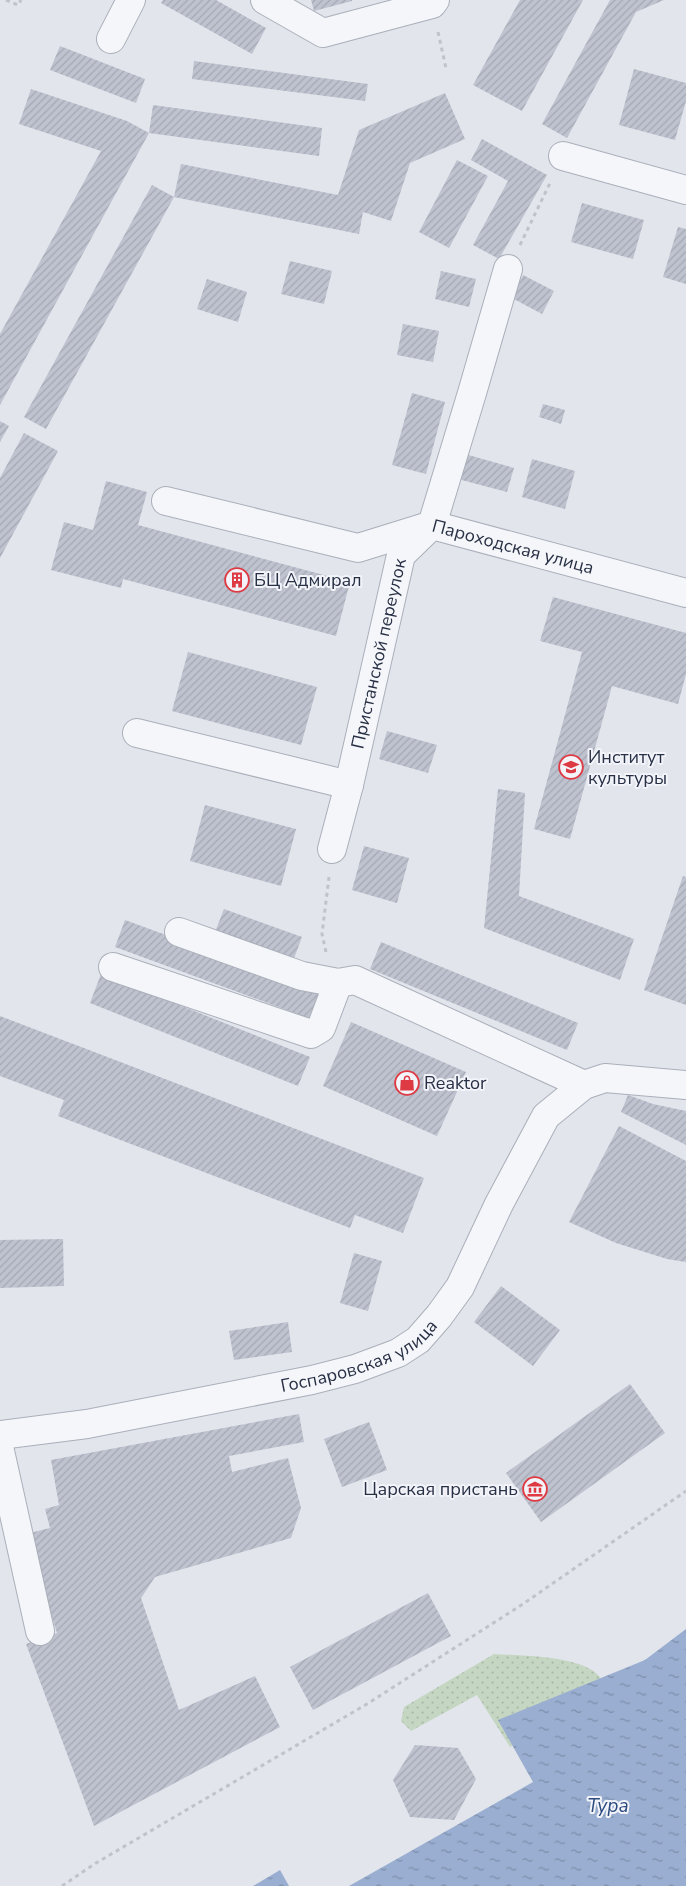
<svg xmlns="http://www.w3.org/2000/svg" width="686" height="1886" font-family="'Nunito Sans',sans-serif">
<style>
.grass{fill:url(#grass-dots)}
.water{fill:url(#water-ripples)}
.building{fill:url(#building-hatch)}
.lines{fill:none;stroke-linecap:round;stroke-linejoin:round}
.minor-casing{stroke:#aaafba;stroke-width:30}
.path{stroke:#c0c3ca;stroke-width:3;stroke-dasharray:4 4;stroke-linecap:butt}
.minor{stroke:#f5f6f9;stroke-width:28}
.labels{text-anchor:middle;stroke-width:4;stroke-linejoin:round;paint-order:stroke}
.street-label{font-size:18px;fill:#283046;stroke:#f2f4f9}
.poi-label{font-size:18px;fill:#283046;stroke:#f2f4f9;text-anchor:start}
.water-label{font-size:19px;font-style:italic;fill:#2c4a7f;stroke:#f2f4f9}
</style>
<defs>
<pattern id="grass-dots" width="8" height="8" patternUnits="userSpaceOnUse" patternTransform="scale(1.25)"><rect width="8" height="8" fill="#c5d7c2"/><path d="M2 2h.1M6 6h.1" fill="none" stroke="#a9b9a8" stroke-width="1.8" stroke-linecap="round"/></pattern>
<pattern id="water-ripples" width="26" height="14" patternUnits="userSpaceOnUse" patternTransform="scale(1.25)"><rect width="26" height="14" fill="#99aed0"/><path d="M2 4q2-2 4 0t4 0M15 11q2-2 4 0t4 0" fill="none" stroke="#7d8eab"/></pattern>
<pattern id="building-hatch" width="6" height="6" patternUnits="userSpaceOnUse" patternTransform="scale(1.25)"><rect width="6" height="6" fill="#bec3cf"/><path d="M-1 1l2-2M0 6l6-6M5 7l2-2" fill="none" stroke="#a3a8b3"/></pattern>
</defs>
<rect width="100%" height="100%" fill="#e2e5ec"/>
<path class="grass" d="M 494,1654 C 522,1656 576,1655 597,1674 C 605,1681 604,1693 603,1703 L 510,1747 L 477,1695 L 411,1731 L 401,1721 L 404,1707 Z"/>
<path class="water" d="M 686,1629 L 686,1886 L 349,1886 L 533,1782 L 498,1720 L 645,1660 Z
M 280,1870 L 289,1886 L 253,1886 Z"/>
<path class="building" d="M 163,0 L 216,0 L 266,28 L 252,54 L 161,3 Z
M 311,0 L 352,0 L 352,1 L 314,11 Z
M 520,0 L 583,0 L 522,111 L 473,85 Z
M 610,0 L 664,0 L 636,12 L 567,138 L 542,124 Z
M 60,46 L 145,79 L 136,103 L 50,70 Z
M 194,61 L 368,84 L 365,101 L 192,79 Z
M 634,69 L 686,83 L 686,101 L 675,140 L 619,125 Z
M 31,89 L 127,121 L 149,133 L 0,405 L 0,334 L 101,151 L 19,124 Z
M 445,93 L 465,139 L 410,163 L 391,221 L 363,212 L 359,234 L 174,197 L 181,164 L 338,195 L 359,130 Z
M 153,105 L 322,128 L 319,156 L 149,133 Z
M 482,139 L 547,175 L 499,259 L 473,245 L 508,181 L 471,160 Z
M 457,160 L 488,176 L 449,248 L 419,232 Z
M 152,185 L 174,197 L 46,429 L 24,417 Z
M 582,203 L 644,220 L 633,259 L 571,242 Z
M 678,227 L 686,229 L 686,284 L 663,277 Z
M 290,261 L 332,271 L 324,304 L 281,294 Z
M 441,271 L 476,279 L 469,307 L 435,299 Z
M 523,275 L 554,291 L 542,314 L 512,298 Z
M 207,279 L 247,292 L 238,322 L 197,309 Z
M 403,324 L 439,331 L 433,362 L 397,355 Z
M 412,393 L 445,402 L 426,474 L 392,465 Z
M 543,404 L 565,410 L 561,424 L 539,417 Z
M 0,421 L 9,426 L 0,442 Z
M 24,433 L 58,451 L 0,558 L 0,478 Z
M 465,454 L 514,468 L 507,492 L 458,479 Z
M 532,459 L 575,471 L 565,509 L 522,497 Z
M 106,481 L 147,492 L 138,525 L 350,582 L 336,636 L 123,579 L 121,588 L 51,570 L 64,522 L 93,530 Z
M 553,597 L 686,633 L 686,674 L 678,704 L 612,686 L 570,839 L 534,829 L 582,652 L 540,641 Z
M 188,652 L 317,687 L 301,745 L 172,711 Z
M 387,731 L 437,745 L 428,773 L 379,759 Z
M 498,789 L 525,793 L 519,896 L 634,939 L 620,980 L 484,928 Z
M 205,805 L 296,829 L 281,886 L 190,861 Z
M 364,846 L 409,858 L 397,903 L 352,890 Z
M 683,876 L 686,877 L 686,1005 L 644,990 Z
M 224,909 L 302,937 L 293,961 L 215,932 Z
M 125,920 L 321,992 L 311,1019 L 115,947 Z
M 381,942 L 578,1023 L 567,1050 L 370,969 Z
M 101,974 L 310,1057 L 298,1086 L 90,1003 Z
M 0,1016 L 424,1178 L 403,1233 L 355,1215 L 350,1228 L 58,1116 L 64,1100 L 0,1076 Z
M 351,1022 L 466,1072 L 437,1136 L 323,1086 Z
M 628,1095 L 653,1104 L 686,1111 L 686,1145 L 621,1112 Z
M 619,1126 L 686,1161 L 686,1262 L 667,1259 L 616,1243 L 569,1222 Z
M 63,1239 L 64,1286 L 0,1288 L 0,1240 Z
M 354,1253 L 382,1261 L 368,1311 L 340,1303 Z
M 501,1286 L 560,1330 L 533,1366 L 474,1322 Z
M 288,1322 L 292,1352 L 234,1360 L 229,1331 Z
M 630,1384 L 665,1433 L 541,1522 L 506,1473 Z
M 299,1414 L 304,1442 L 229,1456 L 232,1472 L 288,1458 L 301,1508 L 291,1538 L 155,1577 L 141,1598 L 179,1710 L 255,1676 L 280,1727 L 94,1826 L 26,1644 L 57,1633 L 26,1534 L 50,1528 L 45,1509 L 59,1505 L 51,1460 Z
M 369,1422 L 387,1470 L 342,1487 L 324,1439 Z
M 428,1593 L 451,1636 L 313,1710 L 290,1667 Z
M 415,1745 L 458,1748 L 476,1779 L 454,1820 L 410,1817 L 393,1780 Z"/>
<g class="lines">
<g class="minor-casing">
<g id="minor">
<path d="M 265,0 L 323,33 L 432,4 L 435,0"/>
<path d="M 111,39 L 131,0"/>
<path d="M 563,156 L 686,190"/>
<path id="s1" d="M 166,501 L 358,548 L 432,525 L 686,593"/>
<path d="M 137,733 L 349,785"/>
<path id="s2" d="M 332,849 L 349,785 L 401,555 L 432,525 L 472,393 L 508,269"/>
<path d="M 179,932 L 302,976 L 338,983 L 355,980 L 584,1085"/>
<path d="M 113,967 L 311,1034 L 321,1028 L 338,983"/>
<path id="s3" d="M 0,1435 L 87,1424 L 312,1380 L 355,1369 L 398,1353 L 418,1340 L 439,1316 L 460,1287 L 499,1204 L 546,1116 L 584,1085 L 605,1078 L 686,1085"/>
<path d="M 0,1451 L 40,1631"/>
</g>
</g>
<path class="path" d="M 6,0 L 18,5 L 21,0
M 438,32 L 446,68
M 520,245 L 551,181
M 326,952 L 322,934 L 329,877
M 62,1886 L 96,1863 L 367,1704 L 523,1604 L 686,1491"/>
<use href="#minor" class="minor"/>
</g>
<defs>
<g id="building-ring" transform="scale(1.25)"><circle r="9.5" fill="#f2f4f9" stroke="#de3a43" stroke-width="1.5"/><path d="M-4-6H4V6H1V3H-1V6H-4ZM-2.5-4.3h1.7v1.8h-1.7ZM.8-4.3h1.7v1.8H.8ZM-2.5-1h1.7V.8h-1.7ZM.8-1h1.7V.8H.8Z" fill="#de3a43"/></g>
<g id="university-ring" transform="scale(1.25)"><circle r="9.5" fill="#f2f4f9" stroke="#de3a43" stroke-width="1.5"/><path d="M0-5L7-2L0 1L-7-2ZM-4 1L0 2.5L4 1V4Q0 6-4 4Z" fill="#de3a43"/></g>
<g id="shop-ring" transform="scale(1.25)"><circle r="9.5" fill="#f2f4f9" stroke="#de3a43" stroke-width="1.5"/><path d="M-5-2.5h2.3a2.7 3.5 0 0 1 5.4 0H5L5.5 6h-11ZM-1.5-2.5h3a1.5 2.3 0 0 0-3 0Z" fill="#de3a43"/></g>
<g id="museum-ring" transform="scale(1.25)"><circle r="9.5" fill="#f2f4f9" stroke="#de3a43" stroke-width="1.5"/><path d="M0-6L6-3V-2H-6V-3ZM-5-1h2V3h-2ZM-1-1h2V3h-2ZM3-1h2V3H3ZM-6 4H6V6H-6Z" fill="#de3a43"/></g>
</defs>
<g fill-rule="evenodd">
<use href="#building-ring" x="237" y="580"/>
<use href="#university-ring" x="571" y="767"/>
<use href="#shop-ring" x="407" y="1083"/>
<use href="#museum-ring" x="535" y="1489"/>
</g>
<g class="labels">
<g class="street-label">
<text dy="6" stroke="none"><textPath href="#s1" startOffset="359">Пароходская улица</textPath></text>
<text dy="6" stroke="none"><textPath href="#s2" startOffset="201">Пристанской переулок</textPath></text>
<text dy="6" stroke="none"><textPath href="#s3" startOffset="370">Госпаровская улица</textPath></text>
</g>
<g class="poi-label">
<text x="254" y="586">БЦ Адмирал</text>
<text x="588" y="763">Институт<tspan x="588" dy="21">культуры</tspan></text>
<text x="424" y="1089">Reaktor</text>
<text x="518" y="1495" text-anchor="end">Царская пристань</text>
</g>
<g class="water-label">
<text x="608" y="1812">Тура</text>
</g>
</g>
</svg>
